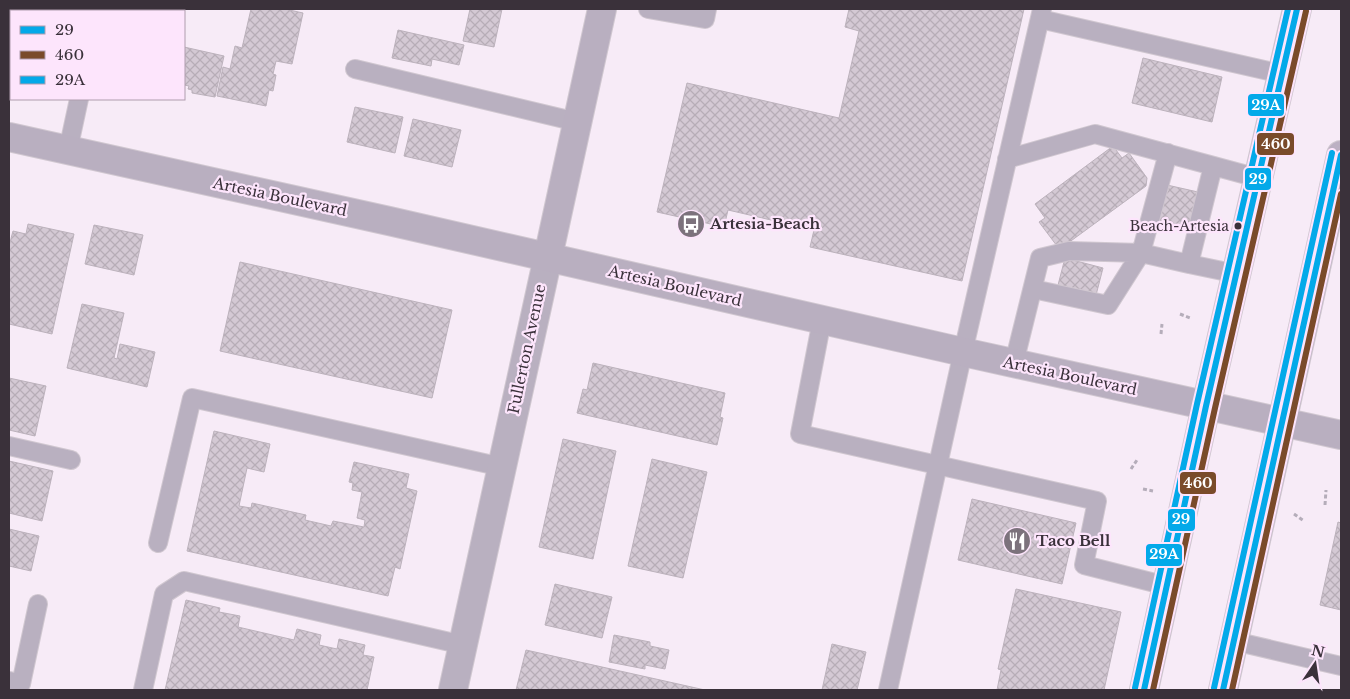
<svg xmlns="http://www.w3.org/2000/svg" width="1350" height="699" font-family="'Libre Baskerville',serif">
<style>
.building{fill:url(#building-cross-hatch);stroke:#bcb2bc}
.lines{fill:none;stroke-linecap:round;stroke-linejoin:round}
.lane-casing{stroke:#d0c7d0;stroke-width:20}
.street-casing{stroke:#d0c7d0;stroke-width:30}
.secondary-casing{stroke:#d0c7d0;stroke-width:30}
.primary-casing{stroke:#d0c7d0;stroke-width:30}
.path{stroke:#b5adba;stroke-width:3;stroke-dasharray:4 2.5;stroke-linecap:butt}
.lane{stroke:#b9b0c0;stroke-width:18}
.street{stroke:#b9b0c0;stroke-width:28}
.secondary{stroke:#b9afc0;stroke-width:28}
.primary{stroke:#bcb0c3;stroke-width:28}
.bus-1-casing{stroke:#fde5fc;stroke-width:10}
.bus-2-casing{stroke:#fde5fc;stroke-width:10}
.bus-3-casing{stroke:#fde5fc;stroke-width:10}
.bus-1{stroke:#03a9e9;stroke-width:6}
.bus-2{stroke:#7a4b2a;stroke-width:6}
.bus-3{stroke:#03a9e9;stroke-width:6}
.bus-dot{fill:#3a313a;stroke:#fde5fc;stroke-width:2}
.labels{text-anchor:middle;stroke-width:4.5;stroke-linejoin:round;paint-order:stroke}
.bus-label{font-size:14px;fill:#3a313a;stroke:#fde5fc;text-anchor:end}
.street-label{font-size:15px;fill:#3a313a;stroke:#fde5fc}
.poi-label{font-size:15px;font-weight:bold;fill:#3a313a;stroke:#fde5fc;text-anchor:start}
.line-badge{stroke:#fde5fc;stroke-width:2}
.badge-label{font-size:14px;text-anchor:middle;font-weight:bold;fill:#fff}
</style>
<defs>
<pattern id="building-cross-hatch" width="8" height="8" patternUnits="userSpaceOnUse" patternTransform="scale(1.25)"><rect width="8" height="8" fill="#d4c9d4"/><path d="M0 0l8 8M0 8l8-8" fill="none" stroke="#b7adb7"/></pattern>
</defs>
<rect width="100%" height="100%" fill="#f7ebf7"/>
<path class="building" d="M 9,9 L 38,9 L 49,11 L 11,11 L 11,55 L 9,55 Z
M 155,9 L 184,9 L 183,11 L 155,11 Z
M 251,9 L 285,9 L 303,13 L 292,64 L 276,61 L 273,74 L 276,75 L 273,91 L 269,90 L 266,106 L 217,96 L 223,67 L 230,69 L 235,46 L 242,48 Z
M 470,9 L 502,9 L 494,47 L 463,41 Z
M 849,9 L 1024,9 L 962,281 L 810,247 L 814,230 L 728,210 L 724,227 L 657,212 L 687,83 L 839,118 L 859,31 L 845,27 Z
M 398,30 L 464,45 L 459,65 L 432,59 L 431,66 L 392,58 Z
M 184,47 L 224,56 L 215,97 L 192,93 L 192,90 L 188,89 L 189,86 L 184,85 Z
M 1143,58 L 1222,77 L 1212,122 L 1132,103 Z
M 355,107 L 403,117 L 395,153 L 347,142 Z
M 413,119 L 461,130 L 452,167 L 404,156 Z
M 1113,146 L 1122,158 L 1129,153 L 1147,178 L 1146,186 L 1064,246 L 1057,246 L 1039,222 L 1045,218 L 1035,204 Z
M 1167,185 L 1198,192 L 1189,231 L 1158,224 Z
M 28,224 L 74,234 L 52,334 L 9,324 L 9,246 L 13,231 L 26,234 Z
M 94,225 L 143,235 L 134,275 L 85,264 Z
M 1065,258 L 1103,268 L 1095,299 L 1057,289 Z
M 240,262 L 452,310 L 432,398 L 220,351 Z
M 82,304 L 124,313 L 114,358 L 117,359 L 120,344 L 155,352 L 147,387 L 67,368 Z
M 593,363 L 725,393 L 720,417 L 723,418 L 717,445 L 577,413 L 583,389 L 587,390 Z
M 9,378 L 46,386 L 35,436 L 9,430 Z
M 214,431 L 270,444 L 264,472 L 247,468 L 239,506 L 251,508 L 252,503 L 306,515 L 305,520 L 331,526 L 333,521 L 364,527 L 365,520 L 357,518 L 362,492 L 352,490 L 353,483 L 349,482 L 354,462 L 409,474 L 406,488 L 417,491 L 400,569 L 395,567 L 388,596 L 187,551 Z
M 563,439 L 616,451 L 593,559 L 539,547 Z
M 652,459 L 707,472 L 683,578 L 628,566 Z
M 9,461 L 53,471 L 42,521 L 9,513 Z
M 972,499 L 1076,523 L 1062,584 L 958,560 Z
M 1338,522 L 1341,523 L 1341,610 L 1320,605 Z
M 9,529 L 39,536 L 31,571 L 9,566 Z
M 555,584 L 612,597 L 602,638 L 545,625 Z
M 1016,589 L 1121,612 L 1104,690 L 997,690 L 1001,670 L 998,669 Z
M 186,600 L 220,608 L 219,612 L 240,616 L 238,627 L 294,640 L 297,629 L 321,635 L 319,645 L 337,649 L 339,639 L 365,645 L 363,655 L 374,657 L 367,690 L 165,690 Z
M 614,635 L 650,642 L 650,646 L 669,650 L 665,669 L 645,665 L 645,669 L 609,662 Z
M 832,644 L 866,652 L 857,690 L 822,690 Z
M 526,650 L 705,690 L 516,690 Z"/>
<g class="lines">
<g class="lane-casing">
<path id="lane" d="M 648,9 L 705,19 L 707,9
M 100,11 L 101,9
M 1040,19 L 1282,74
M 355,69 L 577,122
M 68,150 L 79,99
M 1007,159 L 1095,134 L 1258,178
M 1213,166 L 1189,264 L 1237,274
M 1033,289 L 1108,305 L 1141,253 L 1189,264
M 822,320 L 800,434 L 1097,501 L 1084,565 L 1167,586
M 1014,363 L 1040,258 L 1069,251 L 1141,253 L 1168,153
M 9,446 L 71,460
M 158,543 L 192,398 L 502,467
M 1234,641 L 1341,666
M 9,681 L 21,684 L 38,604
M 143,690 L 164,594 L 184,581 L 463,645
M 888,690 L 963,352 L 1042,9"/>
</g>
<g class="street-casing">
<path id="street" d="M 453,690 L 548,257"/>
</g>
<g class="secondary-casing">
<path id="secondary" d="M 9,137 L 389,221 L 963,352 L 1341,435
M 548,257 L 602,9"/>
</g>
<g class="primary-casing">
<path id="primary" d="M 1144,690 L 1206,406 L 1297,9
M 1223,690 L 1341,155"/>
</g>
<path class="path" d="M 1180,314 L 1190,318
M 1161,334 L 1162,324
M 1131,469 L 1137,460
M 1143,489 L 1153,491
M 1325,505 L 1326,490
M 1294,514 L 1304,521"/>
<use href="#lane" class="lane"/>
<use href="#street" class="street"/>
<use href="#secondary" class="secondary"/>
<use href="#primary" class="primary"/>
<g class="bus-1-casing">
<path id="bus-1" d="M 1144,690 L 1206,406 L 1297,9
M 1223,690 L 1341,155"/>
</g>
<g class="bus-2-casing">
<path id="bus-2" d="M 1153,690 L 1215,408 L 1306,11
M 1232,690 L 1341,194"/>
</g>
<g class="bus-3-casing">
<path id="bus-3" d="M 1135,688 L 1197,404 L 1288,9
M 1214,688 L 1332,153"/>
</g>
<use href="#bus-1" class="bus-1"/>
<use href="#bus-2" class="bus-2"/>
<use href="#bus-3" class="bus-3"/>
</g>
<defs>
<g id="bus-disc" transform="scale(1.4375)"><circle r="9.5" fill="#7c727c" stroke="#fde5fc"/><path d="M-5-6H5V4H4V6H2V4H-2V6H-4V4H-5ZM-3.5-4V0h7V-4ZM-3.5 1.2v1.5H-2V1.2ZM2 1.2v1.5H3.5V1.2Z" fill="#fff"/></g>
<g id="restaurant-disc" transform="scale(1.4375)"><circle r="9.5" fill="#7c727c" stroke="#fde5fc"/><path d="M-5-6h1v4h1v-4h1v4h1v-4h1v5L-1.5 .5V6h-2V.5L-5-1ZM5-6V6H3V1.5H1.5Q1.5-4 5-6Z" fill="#fff"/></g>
</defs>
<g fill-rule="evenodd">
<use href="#bus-disc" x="691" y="224"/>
<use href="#restaurant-disc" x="1017" y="541"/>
</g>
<circle class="bus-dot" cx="1238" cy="226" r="4.5"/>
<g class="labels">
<g class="bus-label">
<text x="1229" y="231">Beach-Artesia</text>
</g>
<g class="street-label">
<text transform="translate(280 197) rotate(12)" y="5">Artesia Boulevard</text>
<text transform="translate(675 286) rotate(13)" y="5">Artesia Boulevard</text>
<text transform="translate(527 349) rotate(-78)" y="5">Fullerton Avenue</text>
<text transform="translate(1070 376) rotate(12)" y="5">Artesia Boulevard</text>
</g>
<g class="poi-label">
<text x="710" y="229">Artesia-Beach</text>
<text x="1036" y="546">Taco Bell</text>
</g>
</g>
<g class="line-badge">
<rect x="1247" y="93" width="38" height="24" rx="5" fill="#03a9e9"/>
<rect x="1256" y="132" width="39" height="24" rx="5" fill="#7a4b2a"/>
<rect x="1244" y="167" width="28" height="24" rx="5" fill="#03a9e9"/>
<rect x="1179" y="471" width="38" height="24" rx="5" fill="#7a4b2a"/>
<rect x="1167" y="508" width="29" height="24" rx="5" fill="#03a9e9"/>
<rect x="1145" y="543" width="38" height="24" rx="5" fill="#03a9e9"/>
</g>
<g class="badge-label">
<text x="1266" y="110">29A</text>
<text x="1276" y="149">460</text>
<text x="1258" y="184">29</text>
<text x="1198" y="488">460</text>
<text x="1181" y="524">29</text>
<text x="1164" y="559">29A</text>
</g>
<rect width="1350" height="699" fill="none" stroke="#3a313a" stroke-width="20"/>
<rect x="10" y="10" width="175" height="90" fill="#fde5fc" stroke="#af9dae"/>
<rect x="20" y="26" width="25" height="8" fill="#03a9e9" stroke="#af9dae"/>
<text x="55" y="35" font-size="15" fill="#3a313a">29</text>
<rect x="20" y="51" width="25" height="8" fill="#7a4b2a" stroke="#af9dae"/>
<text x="55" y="60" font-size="15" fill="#3a313a">460</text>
<rect x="20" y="76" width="25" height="8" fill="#03a9e9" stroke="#af9dae"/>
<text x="55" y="85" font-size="15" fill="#3a313a">29A</text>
<g transform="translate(1315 664) rotate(13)" stroke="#fde5fc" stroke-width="4" paint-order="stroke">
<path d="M0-4L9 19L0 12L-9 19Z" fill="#3a313a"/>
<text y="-8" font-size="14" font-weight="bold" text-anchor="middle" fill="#3a313a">N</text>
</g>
</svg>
